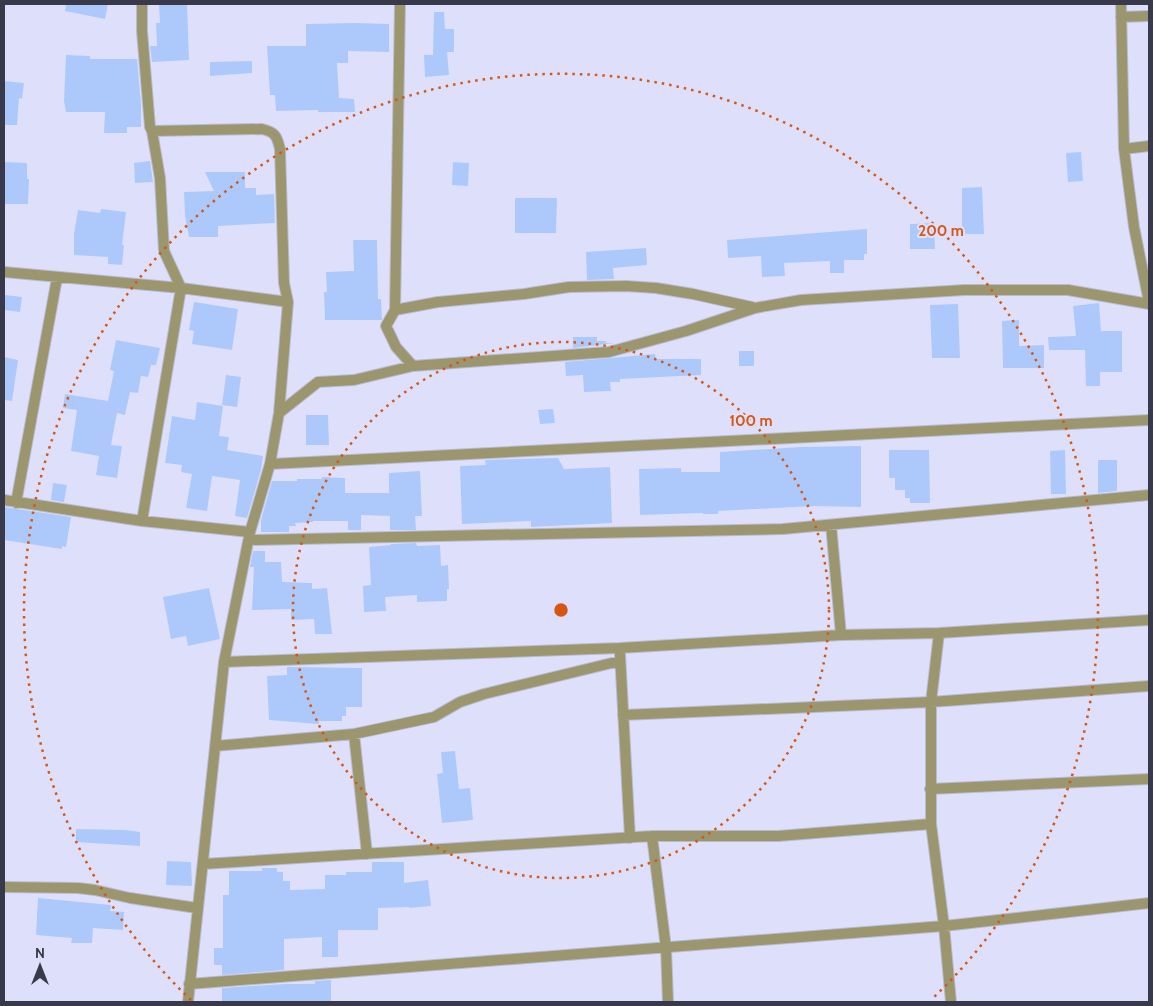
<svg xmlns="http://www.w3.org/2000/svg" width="1153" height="1006" font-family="Cabin,sans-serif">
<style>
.building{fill:#adc9fb}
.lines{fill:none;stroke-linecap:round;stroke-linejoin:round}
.street-casing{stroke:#b9bbd4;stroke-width:12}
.street{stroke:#9b966d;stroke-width:10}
.ring{fill:none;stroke:#d65612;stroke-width:2.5;stroke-dasharray:2.5 5}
.centre{fill:#d65612;stroke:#dee0fb;stroke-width:2.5}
.ring-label{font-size:15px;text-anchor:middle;font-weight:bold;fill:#d65612;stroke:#dee0fb;stroke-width:4;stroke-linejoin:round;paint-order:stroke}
</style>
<rect width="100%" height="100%" fill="#dee0fb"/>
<path class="building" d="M 66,4 L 108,4 L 105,19 L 65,11 Z
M 187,4 L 189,60 L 152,62 L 150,46 L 157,46 L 156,23 L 160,23 L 159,5 Z
M 434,12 L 444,12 L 445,29 L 454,29 L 454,52 L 447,52 L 449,75 L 425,77 L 424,55 L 433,55 Z
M 354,23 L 389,24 L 389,52 L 348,51 L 348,63 L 337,63 L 339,98 L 354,99 L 355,112 L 318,112 L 318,110 L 276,111 L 275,95 L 270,95 L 267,46 L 306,46 L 306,24 Z
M 66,55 L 90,56 L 90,59 L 137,59 L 141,104 L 141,127 L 127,127 L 127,133 L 104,133 L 105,112 L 66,112 L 64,101 Z
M 252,61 L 252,73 L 210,76 L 210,62 Z
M 4,81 L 24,83 L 22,99 L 19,98 L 17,125 L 4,125 Z
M 1081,152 L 1083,181 L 1068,182 L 1066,153 Z
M 150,161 L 153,182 L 135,183 L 134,163 Z
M 4,162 L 27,163 L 27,179 L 29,179 L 28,204 L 4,204 Z
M 453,162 L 469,163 L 468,186 L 452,185 Z
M 205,172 L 245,172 L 245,188 L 256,188 L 256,195 L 274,194 L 275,223 L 218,226 L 218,237 L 189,237 L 185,216 L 184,192 L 214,191 Z
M 982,187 L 984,234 L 962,234 L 962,188 Z
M 515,198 L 557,198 L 556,233 L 515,233 Z
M 101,209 L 126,212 L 122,245 L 124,245 L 122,265 L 108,264 L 108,257 L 74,255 L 74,234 L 78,210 L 100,213 Z
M 934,223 L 935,249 L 910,249 L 910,224 Z
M 867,229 L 867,254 L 864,254 L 864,260 L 844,260 L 844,273 L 830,273 L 830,261 L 784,263 L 785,276 L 762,277 L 761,256 L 728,258 L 727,240 Z
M 353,240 L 377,240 L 378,299 L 381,299 L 382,320 L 325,320 L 324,292 L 327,292 L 326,272 L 354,271 Z
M 646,248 L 647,265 L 613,268 L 614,279 L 587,280 L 586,252 Z
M 5,295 L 22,297 L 20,312 L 4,310 Z
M 194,302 L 238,309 L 232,350 L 192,344 L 194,331 L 189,330 Z
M 1099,303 L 1101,331 L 1122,331 L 1122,372 L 1100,372 L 1100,386 L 1086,386 L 1085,350 L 1049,350 L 1048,337 L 1076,336 L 1073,306 Z
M 958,304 L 960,358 L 932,358 L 930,305 Z
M 1019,320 L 1019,346 L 1044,345 L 1044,368 L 1003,368 L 1002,321 Z
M 573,337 L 597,337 L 597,341 L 606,341 L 606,343 L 615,343 L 573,348 Z
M 116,340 L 160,348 L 156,365 L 151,365 L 148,377 L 141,376 L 138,393 L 130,392 L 125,415 L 117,413 L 111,445 L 122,446 L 117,478 L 96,475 L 99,456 L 71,451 L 77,410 L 63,408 L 65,394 L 108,401 L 114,371 L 110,370 Z
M 739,351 L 754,351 L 754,366 L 739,366 Z
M 655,354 L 656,359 L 701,359 L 701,375 L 620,379 L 620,382 L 610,382 L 611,391 L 584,392 L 583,375 L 566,376 L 565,362 Z
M 4,357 L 18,360 L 12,401 L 4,400 Z
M 226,375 L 241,377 L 237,407 L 222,405 Z
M 197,402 L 223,406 L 219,436 L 229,437 L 227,450 L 263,456 L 261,470 L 247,518 L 235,516 L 240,480 L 212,476 L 207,511 L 186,508 L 192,474 L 181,472 L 182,465 L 165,463 L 172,416 L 195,420 Z
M 553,409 L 555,423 L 540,424 L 538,410 Z
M 306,415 L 328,415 L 329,445 L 306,445 Z
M 861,446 L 861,507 L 813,506 L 718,511 L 718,514 L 703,514 L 703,513 L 640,515 L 639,469 L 681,468 L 681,472 L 720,472 L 720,452 L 800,447 Z
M 889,450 L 929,450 L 930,503 L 910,503 L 910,498 L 905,498 L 905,490 L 895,490 L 895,478 L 889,478 Z
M 1065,450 L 1066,494 L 1051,494 L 1050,451 Z
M 558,458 L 564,469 L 610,467 L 612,523 L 531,527 L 531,521 L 462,524 L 460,466 L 486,465 L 485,460 Z
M 1098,460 L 1117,460 L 1117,491 L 1098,493 Z
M 420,471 L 422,516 L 415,516 L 416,530 L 390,530 L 390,516 L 361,515 L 361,530 L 348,530 L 348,521 L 313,521 L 313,522 L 295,523 L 296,526 L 289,526 L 289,532 L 261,532 L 261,520 L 272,481 L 297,481 L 297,479 L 322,479 L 322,477 L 345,478 L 345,493 L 389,493 L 389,473 Z
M 53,483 L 67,485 L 64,502 L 51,500 Z
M 4,507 L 71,517 L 66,547 L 62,546 L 62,549 L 4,540 Z
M 416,543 L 417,546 L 440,545 L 441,566 L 448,565 L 449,589 L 447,589 L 447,601 L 417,602 L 417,595 L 385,597 L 386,611 L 364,612 L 363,586 L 371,585 L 369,547 L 391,545 L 391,544 Z
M 253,551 L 265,551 L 265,562 L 281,562 L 282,582 L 312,583 L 312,589 L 327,588 L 332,634 L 315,634 L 314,619 L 291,620 L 291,609 L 252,610 L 254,567 L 250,567 Z
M 209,588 L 220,639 L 188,646 L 186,636 L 171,639 L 163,597 Z
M 287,667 L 362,668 L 362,707 L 346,707 L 346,716 L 342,716 L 342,721 L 319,721 L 319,724 L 269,720 L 267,676 L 287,675 Z
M 455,751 L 459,789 L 470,788 L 473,820 L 442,823 L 437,774 L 443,773 L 441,752 Z
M 76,829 L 125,830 L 140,832 L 140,846 L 76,842 Z
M 167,861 L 191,862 L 192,886 L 166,885 Z
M 372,862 L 404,862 L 404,883 L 428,880 L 431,906 L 409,908 L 409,907 L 378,908 L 378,930 L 338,930 L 338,957 L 322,957 L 322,937 L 284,939 L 284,970 L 222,975 L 222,965 L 214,965 L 214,948 L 223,948 L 223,895 L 229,895 L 229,871 L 262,871 L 262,868 L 277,868 L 277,872 L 283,872 L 283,881 L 290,881 L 290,890 L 325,889 L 325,875 L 346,875 L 346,872 L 372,872 Z
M 38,898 L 111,905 L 110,911 L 124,912 L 123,930 L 93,928 L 92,943 L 71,943 L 72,938 L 36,935 Z
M 331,980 L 331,1002 L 222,1002 L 222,988 L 285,984 L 315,984 L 315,981 Z"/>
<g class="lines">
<g class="street-casing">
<path id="street" d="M 142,4 L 142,31 L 150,127 L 152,131 L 262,129 C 275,132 277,136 280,149 L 284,283 L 288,302 L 279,413 L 270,464 L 250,532 L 224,662 L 188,1002
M 400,4 L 395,310 L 386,326 L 396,347 L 413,366
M 1121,4 L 1124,149 L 1134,227 L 1149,302
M 1121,17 L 1149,16
M 1124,149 L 1149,146
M 4,272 L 181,288 L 288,302
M 395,310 L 438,302 L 524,294 L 569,287 L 626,286 L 656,288 L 693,294 L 752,307
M 279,413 L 318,382 L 354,380 L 413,366 L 609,352 L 686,331 L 755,308 L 801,300 L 964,290 L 1068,290 L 1149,304
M 270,464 L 1149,420
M 4,500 L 142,521 L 250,532
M 16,503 L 57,278
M 142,521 L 181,288 L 164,251 L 160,178 L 152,131
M 831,525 L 841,635
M 249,540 L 783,529 L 1149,495
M 939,633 L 931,702 L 931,824 L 944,926 L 951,1002
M 620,654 L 630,838
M 224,662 L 620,648 L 841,635 L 939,633 L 1149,620
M 623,715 L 931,702 L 1149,686
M 354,734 L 367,854
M 215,746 L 354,734 L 434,717 L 460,702 L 484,694 L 620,661
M 930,789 L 1149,779
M 652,836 L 666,948 L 668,1002
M 203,864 L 652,836 L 778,836 L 931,824
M 4,887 L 78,888 L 95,890 L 130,898 L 197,908
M 189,984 L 944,926 L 1149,903"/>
</g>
<use href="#street" class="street"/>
</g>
<g class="ring">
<circle cx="561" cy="610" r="268"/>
<path d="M191 1000A537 537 0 1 1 931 1000"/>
</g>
<circle cx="561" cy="610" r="8" class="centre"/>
<g class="ring-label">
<text x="941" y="236">200 m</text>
<text x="751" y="426">100 m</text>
</g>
<rect width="1153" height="1006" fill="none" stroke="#38394b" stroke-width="10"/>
<g transform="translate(40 966)" stroke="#dee0fb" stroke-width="4" paint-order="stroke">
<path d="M0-4L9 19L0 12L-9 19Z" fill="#38394b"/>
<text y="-8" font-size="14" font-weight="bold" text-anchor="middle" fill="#38394b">N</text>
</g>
</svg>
